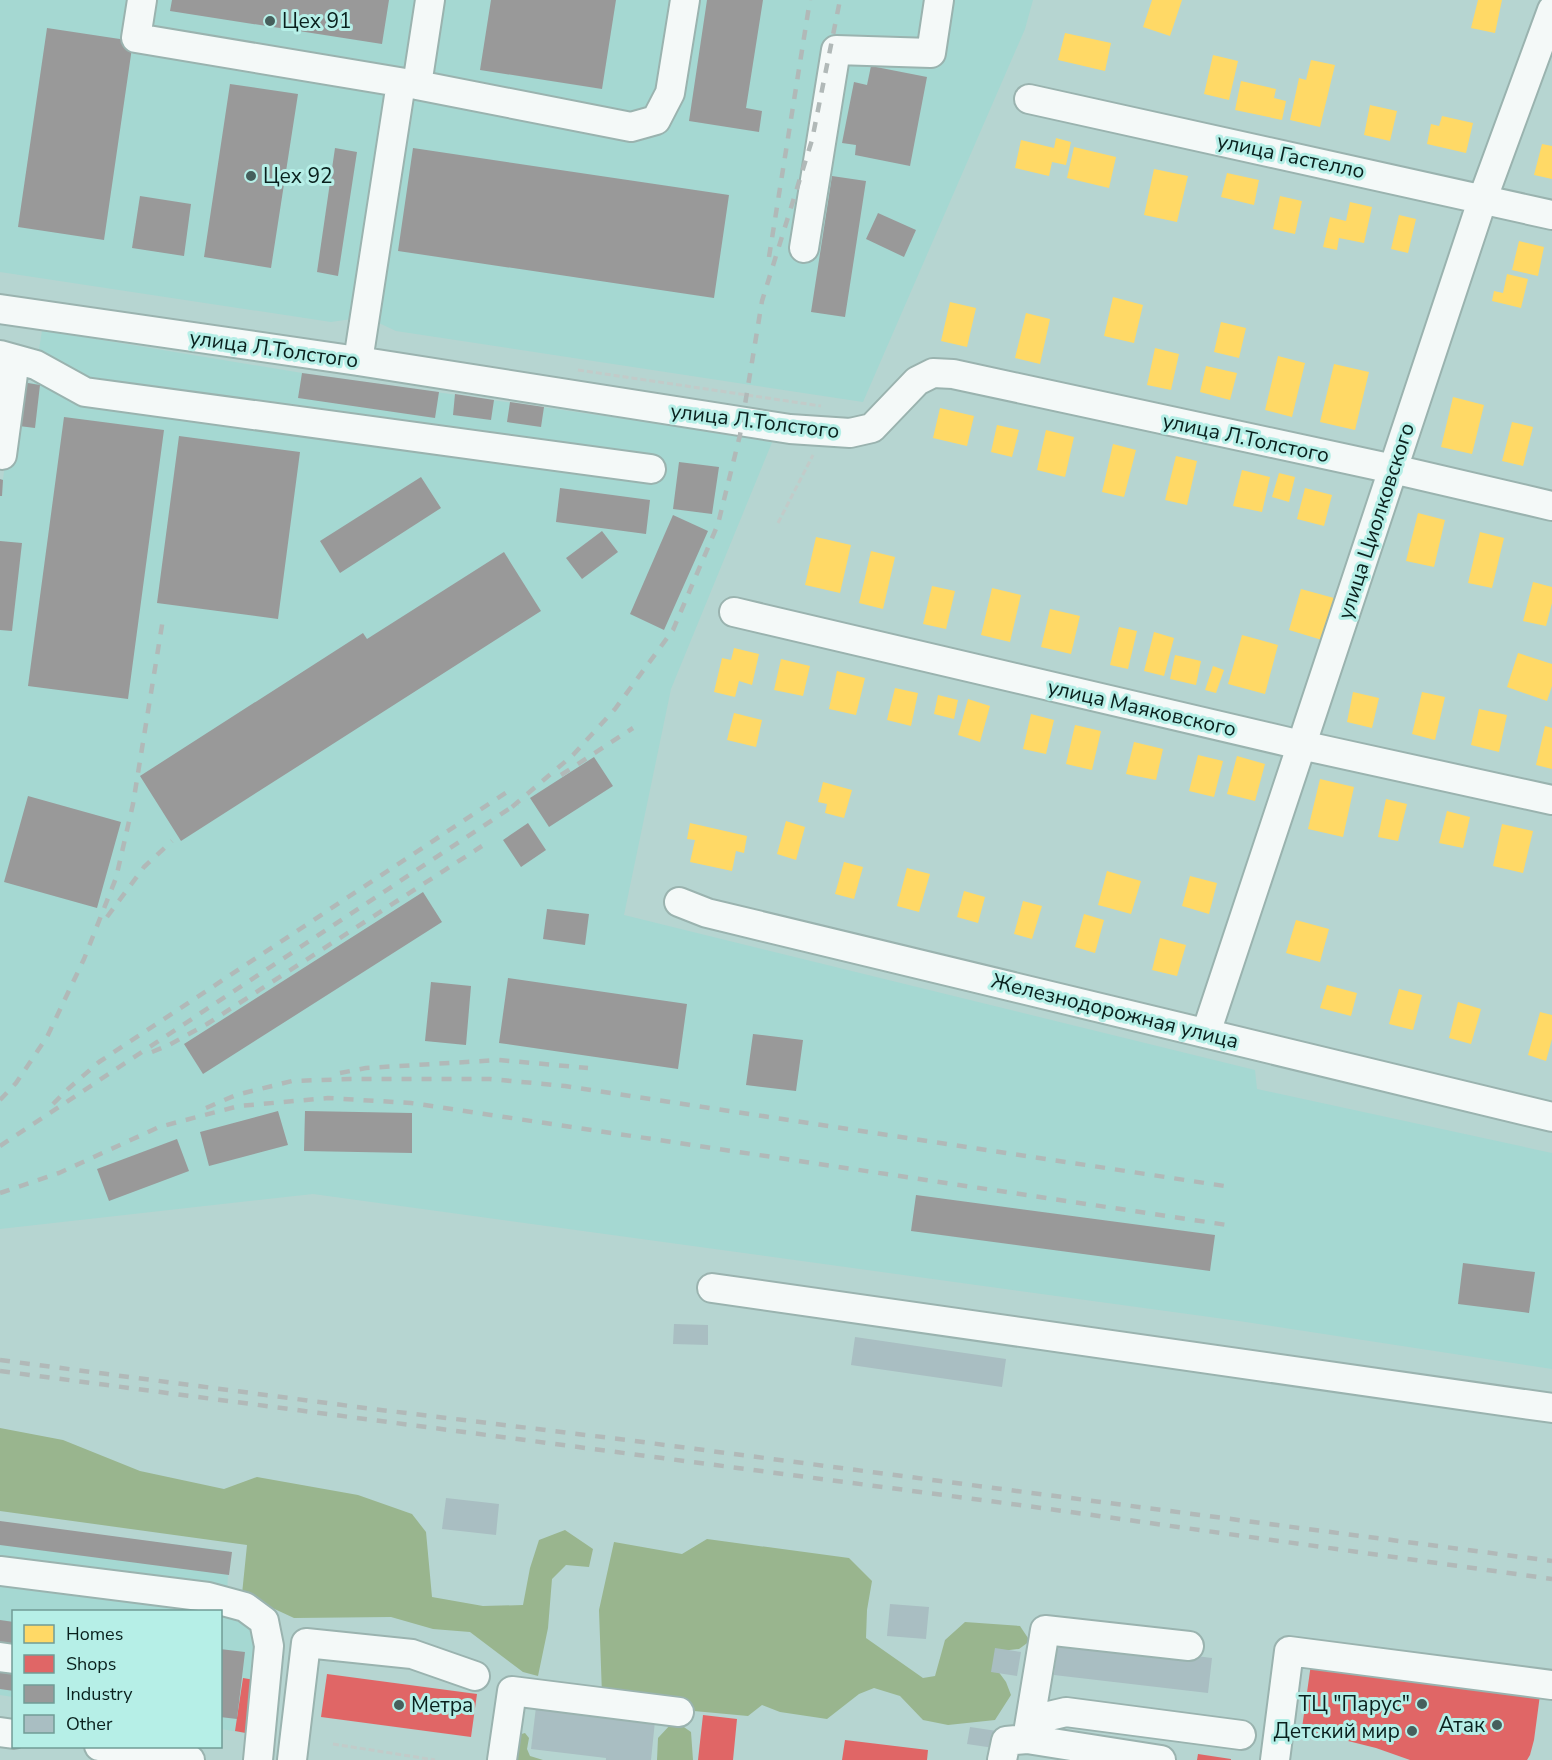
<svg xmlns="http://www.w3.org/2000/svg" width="1552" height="1760" font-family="'Nunito Sans',sans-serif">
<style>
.built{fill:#a5d8d2}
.forest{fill:#99b58e}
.homes{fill:#ffd966}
.shops{fill:#e06666}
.industry{fill:#999}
.building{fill:#a9bec2}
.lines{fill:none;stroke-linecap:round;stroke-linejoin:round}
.minor-casing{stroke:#9ab3af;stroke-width:32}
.path{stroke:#c2cbc9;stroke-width:3;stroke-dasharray:6 3;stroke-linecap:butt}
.minor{stroke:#f4f9f8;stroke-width:28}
.rail{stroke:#b1b9b8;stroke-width:4.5;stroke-dasharray:10 10;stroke-linecap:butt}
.poi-dot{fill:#465f5c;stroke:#b6efe7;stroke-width:2}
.labels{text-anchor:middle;stroke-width:6;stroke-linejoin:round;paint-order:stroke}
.poi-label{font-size:21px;fill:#09201d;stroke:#b6efe7;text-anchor:start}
.street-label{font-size:21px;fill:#09201d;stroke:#b6efe7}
</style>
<rect width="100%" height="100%" fill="#b6d5d1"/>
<path class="built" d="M 0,0 L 1033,0 L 1025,29 L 863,402 L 396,331 L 366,317 L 331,322 L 0,272 Z
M 42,330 L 302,373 L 773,440 L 671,689 L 624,915 L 1255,1070 L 1257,1089 L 1552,1153 L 1552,1369 L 1239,1321 L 313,1194 L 0,1229 L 0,479 L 3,479 L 16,381 L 34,383 Z
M 0,1523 L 229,1551 L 227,1595 L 262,1621 L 251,1734 L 221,1729 L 220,1612 L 14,1612 L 13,1697 L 0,1695 Z"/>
<path class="forest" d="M 0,1428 L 63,1440 L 140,1471 L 224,1489 L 257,1477 L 358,1495 L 412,1514 L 426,1532 L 432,1597 L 483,1606 L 523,1605 L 530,1568 L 539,1540 L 565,1530 L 593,1549 L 589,1567 L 566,1565 L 552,1579 L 548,1628 L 538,1676 L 523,1672 L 470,1632 L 433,1629 L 391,1617 L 294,1618 L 242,1594 L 247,1545 L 0,1511 Z
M 707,1539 L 849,1558 L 872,1581 L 867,1610 L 866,1638 L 923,1678 L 935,1676 L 945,1640 L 965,1622 L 1020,1626 L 1030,1641 L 1019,1649 L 1001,1651 L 995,1667 L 1006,1682 L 1011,1695 L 995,1720 L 948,1725 L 923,1720 L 900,1696 L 874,1688 L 859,1694 L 827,1719 L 780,1712 L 762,1705 L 748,1716 L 694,1711 L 686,1698 L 670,1696 L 659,1703 L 602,1695 L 599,1610 L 614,1542 L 682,1554 Z
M 671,1724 L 681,1725 L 691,1732 L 693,1760 L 657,1760 L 658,1738 Z
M 525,1733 L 529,1738 L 527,1749 L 530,1756 L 543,1760 L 499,1760 L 518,1735 Z"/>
<path class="homes" d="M 1152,0 L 1182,0 L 1170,36 L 1143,27 Z
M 1478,0 L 1502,0 L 1495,33 L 1471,28 Z
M 1065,33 L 1111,43 L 1105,71 L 1058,60 Z
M 1213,55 L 1238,61 L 1229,100 L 1204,94 Z
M 1311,60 L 1335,65 L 1320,127 L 1290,120 L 1299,78 L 1306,80 Z
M 1241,81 L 1276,89 L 1274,98 L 1286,101 L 1282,120 L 1235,110 Z
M 1370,105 L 1397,111 L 1390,141 L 1364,135 Z
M 1442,116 L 1473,123 L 1466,153 L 1427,144 L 1431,124 L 1439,126 Z
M 1056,138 L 1071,142 L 1066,165 L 1052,162 L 1049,176 L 1015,168 L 1021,140 L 1054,148 Z
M 1542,144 L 1552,146 L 1552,179 L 1534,175 Z
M 1074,147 L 1116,157 L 1109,188 L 1067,178 Z
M 1154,169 L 1188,176 L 1177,222 L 1144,215 Z
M 1227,173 L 1259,180 L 1254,205 L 1221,197 Z
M 1280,196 L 1302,201 L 1295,234 L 1273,229 Z
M 1350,202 L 1372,207 L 1364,243 L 1339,238 L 1337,250 L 1323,247 L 1330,217 L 1346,221 Z
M 1399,215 L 1416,219 L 1408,253 L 1391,249 Z
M 1519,241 L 1544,247 L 1538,276 L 1512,270 Z
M 1507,274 L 1528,279 L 1521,308 L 1492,301 L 1494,291 L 1503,293 Z
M 1113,297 L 1143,305 L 1134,343 L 1104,336 Z
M 950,302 L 976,308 L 967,347 L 941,341 Z
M 1026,313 L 1050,319 L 1040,364 L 1015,358 Z
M 1221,322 L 1246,328 L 1239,358 L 1214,352 Z
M 1155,348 L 1179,354 L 1171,390 L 1147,385 Z
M 1278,356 L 1305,363 L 1292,417 L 1265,410 Z
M 1334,364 L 1369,372 L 1355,430 L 1320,422 Z
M 1206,366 L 1237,373 L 1230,400 L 1200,392 Z
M 1453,397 L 1484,405 L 1472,454 L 1441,447 Z
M 940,408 L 974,416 L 967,446 L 933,438 Z
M 1512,422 L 1533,427 L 1523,466 L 1502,461 Z
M 997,425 L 1019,430 L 1012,457 L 991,452 Z
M 1046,430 L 1074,437 L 1065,477 L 1037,470 Z
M 1113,444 L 1136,450 L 1124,497 L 1102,492 Z
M 1176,456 L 1197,461 L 1187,505 L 1165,500 Z
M 1242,470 L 1270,477 L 1262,512 L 1233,506 Z
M 1279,473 L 1295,477 L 1289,502 L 1272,497 Z
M 1305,488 L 1332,495 L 1324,526 L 1297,519 Z
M 1418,513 L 1445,520 L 1434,567 L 1406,561 Z
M 1480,532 L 1504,538 L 1492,588 L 1468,583 Z
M 816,537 L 851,545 L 840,593 L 805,585 Z
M 871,551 L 895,557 L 883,609 L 859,603 Z
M 1533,582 L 1552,587 L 1552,603 L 1546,626 L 1523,621 Z
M 932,586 L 955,591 L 946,629 L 923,624 Z
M 992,588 L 1021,595 L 1010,642 L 981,635 Z
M 1301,589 L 1334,598 L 1322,640 L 1289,630 Z
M 1050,609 L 1080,616 L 1071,654 L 1041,647 Z
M 1119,627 L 1137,631 L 1128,669 L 1110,665 Z
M 1154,632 L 1174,638 L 1164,676 L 1144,671 Z
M 1242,635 L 1278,645 L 1265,694 L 1228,684 Z
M 734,648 L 759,654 L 752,685 L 739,681 L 735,697 L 714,692 L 722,658 L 731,660 Z
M 1518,653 L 1552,664 L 1552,686 L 1547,701 L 1507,687 Z
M 1175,655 L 1201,661 L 1196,685 L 1170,679 Z
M 781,659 L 810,666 L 803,696 L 774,690 Z
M 1213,666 L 1224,670 L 1216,693 L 1205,690 Z
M 837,671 L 865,678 L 856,715 L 829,709 Z
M 895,688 L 918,693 L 911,726 L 887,720 Z
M 1353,692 L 1379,698 L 1372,728 L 1347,722 Z
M 1422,692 L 1445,697 L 1435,740 L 1412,734 Z
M 938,695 L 958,700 L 954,719 L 934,714 Z
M 968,699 L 990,706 L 980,742 L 958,735 Z
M 1479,709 L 1507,715 L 1499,752 L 1471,745 Z
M 734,713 L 762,720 L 756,747 L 727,740 Z
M 1031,714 L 1054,720 L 1046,754 L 1023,749 Z
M 1075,725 L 1101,731 L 1092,770 L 1066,764 Z
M 1545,726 L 1552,728 L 1552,769 L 1536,765 Z
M 1134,742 L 1163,749 L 1156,780 L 1126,774 Z
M 1198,755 L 1223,761 L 1214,797 L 1189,791 Z
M 1237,756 L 1265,764 L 1255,801 L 1227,794 Z
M 1320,779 L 1354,787 L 1343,837 L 1308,829 Z
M 823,782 L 852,790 L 844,818 L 825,813 L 827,804 L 818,802 Z
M 1386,799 L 1407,804 L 1398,841 L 1378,837 Z
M 1447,811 L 1470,817 L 1463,848 L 1439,843 Z
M 786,821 L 805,827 L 796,860 L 777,854 Z
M 690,823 L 747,836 L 744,853 L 736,851 L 732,871 L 690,862 L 695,840 L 687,839 Z
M 1502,824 L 1533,831 L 1523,873 L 1493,866 Z
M 844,862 L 863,867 L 854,899 L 835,894 Z
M 907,868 L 930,874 L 919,912 L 897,906 Z
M 1107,871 L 1141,881 L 1131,914 L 1098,905 Z
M 1190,876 L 1217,883 L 1209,914 L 1182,906 Z
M 964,891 L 985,897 L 978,923 L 957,917 Z
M 1023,901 L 1042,906 L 1032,939 L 1014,934 Z
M 1084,914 L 1104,920 L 1095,953 L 1075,947 Z
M 1296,920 L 1329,929 L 1320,962 L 1286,953 Z
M 1160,938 L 1186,945 L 1177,976 L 1152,970 Z
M 1327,985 L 1357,993 L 1351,1016 L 1320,1008 Z
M 1399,989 L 1422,995 L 1413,1030 L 1389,1024 Z
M 1458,1002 L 1481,1009 L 1471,1044 L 1449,1038 Z
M 1540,1012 L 1552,1015 L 1552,1039 L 1546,1061 L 1528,1055 Z"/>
<path class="shops" d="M 1311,1664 L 1540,1695 L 1534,1740 L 1530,1755 L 1527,1760 L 1410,1760 L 1376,1748 L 1348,1741 L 1301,1735 Z
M 327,1674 L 477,1694 L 471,1737 L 321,1717 Z
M 243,1678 L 260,1681 L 251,1734 L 235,1731 Z
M 703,1715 L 737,1719 L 733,1760 L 698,1760 Z
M 845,1740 L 928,1750 L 927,1760 L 842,1760 Z
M 1198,1754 L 1231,1759 L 1231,1760 L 1197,1760 Z"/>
<path class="industry" d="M 172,0 L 389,0 L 382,44 L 170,11 Z
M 491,0 L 616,0 L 602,89 L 480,70 Z
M 707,0 L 763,0 L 746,108 L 762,111 L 759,132 L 689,121 Z
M 47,28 L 133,41 L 104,240 L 18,227 Z
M 871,66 L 927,77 L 910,166 L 855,155 L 856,145 L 842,143 L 854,82 L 867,85 Z
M 230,84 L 298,94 L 271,268 L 204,257 Z
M 335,148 L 357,152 L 338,276 L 317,272 Z
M 413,148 L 729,195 L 714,298 L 398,251 Z
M 832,176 L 866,181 L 845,317 L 811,312 Z
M 140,196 L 191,204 L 184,256 L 132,248 Z
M 878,213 L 916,230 L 904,257 L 866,239 Z
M 302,373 L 439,392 L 435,418 L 298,398 Z
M 16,381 L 40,385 L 35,428 L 11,425 Z
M 455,394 L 494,400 L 491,420 L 453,415 Z
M 510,402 L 544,407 L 541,427 L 507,422 Z
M 64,417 L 164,430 L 128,699 L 28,686 Z
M 179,436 L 300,452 L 278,619 L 157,603 Z
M 679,462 L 719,467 L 712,514 L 673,509 Z
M 421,477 L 441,508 L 340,573 L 320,541 Z
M 0,479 L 3,480 L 2,496 L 0,496 Z
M 560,488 L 650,500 L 646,534 L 556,522 Z
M 673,515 L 708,531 L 664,630 L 630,614 Z
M 602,531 L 618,552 L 582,579 L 566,558 Z
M 0,541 L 22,543 L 12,631 L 0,630 Z
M 504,552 L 541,611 L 181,841 L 140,776 L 363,633 L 367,639 Z
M 594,757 L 613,786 L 549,827 L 530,798 Z
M 28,796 L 121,822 L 97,908 L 4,882 Z
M 528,823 L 546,850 L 521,867 L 503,840 Z
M 423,892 L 442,922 L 203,1074 L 184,1044 Z
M 547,909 L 589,914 L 585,945 L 543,939 Z
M 508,978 L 687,1004 L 678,1069 L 499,1043 Z
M 431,982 L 471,986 L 466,1045 L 425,1041 Z
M 753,1034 L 803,1040 L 796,1091 L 746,1085 Z
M 278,1111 L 288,1145 L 209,1166 L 200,1132 Z
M 305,1111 L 412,1113 L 412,1153 L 304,1151 Z
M 177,1139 L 189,1171 L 109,1201 L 97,1169 Z
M 916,1195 L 1215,1235 L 1210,1271 L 911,1231 Z
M 1463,1263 L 1535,1272 L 1529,1313 L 1458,1304 Z
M 0,1521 L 232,1552 L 229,1575 L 0,1545 Z
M 0,1620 L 14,1622 L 14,1645 L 0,1643 Z
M 220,1649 L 245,1652 L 237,1719 L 220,1717 Z
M 0,1665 L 14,1667 L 14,1691 L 0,1689 Z"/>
<path class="building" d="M 674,1324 L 708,1325 L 708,1345 L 673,1344 Z
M 855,1337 L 1006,1359 L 1002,1387 L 851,1365 Z
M 446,1498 L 499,1504 L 496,1535 L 442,1529 Z
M 890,1604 L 929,1607 L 926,1639 L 887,1636 Z
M 1058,1639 L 1212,1658 L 1208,1693 L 1054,1675 Z
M 995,1648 L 1021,1652 L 1017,1676 L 991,1672 Z
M 536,1707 L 655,1721 L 651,1760 L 606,1760 L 606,1758 L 531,1749 Z
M 970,1727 L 997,1731 L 994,1748 L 967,1744 Z"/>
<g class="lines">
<g class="minor-casing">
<path id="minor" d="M 142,0 L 136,38 L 417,85 L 430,0
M 417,85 L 631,127 L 656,120 L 670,93 L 685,0
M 1029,99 L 1552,215
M 804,248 L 836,50 L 931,53 L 939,0
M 0,309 L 358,361 L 790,429 L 850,433 L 872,428 L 917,381 L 933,373 L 953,374 L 1393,469 L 1552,506
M 0,355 L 36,365 L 85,392 L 651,469
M 358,361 L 401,83
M 2,455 L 15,359
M 734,612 L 1301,745 L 1552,800
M 679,902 L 707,913 L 1552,1117
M 1206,1033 L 1483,198 L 1552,10
M 712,1288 L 1552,1408
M 0,1571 L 208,1597 L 245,1607 L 264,1621 L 269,1646 L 258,1760
M 0,1657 L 14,1659
M 1032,1720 L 1066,1712 L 1241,1735
M 0,1732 L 14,1734
M 1027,1739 L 1045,1630 L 1189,1646
M 99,1746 L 190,1760
M 292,1760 L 306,1643 L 412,1654 L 475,1676
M 502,1760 L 512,1691 L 679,1712
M 1002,1760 L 1006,1741 L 1027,1739 L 1161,1760
M 1275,1760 L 1289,1651 L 1552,1685"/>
</g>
<path class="path" d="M 578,370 L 821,406
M 778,523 L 813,455
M 333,1744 L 435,1760"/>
<use href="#minor" class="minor"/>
<path class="rail" d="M 769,257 L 810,0
M 561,775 L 633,728
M 512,807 L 573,755 L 615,709 L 673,630 L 718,524 L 740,435 L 762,301 L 812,140 L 840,0
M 107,917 L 144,867 L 172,841
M 152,1052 L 169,1045 L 207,1024 L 482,846
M 340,1073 L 366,1068 L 499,1060 L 588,1068
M 0,1100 L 16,1083 L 47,1037 L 84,959 L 116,878 L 133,804 L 163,619
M 53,1104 L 68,1089 L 99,1062 L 513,788
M 206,1108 L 236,1095 L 292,1081 L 350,1079 L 490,1079 L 565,1086 L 1231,1187
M 0,1146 L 518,803
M 0,1193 L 59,1173 L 159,1127 L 239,1106 L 328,1098 L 411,1103 L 1227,1225
M 0,1360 L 365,1408 L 627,1440 L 1552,1561
M 0,1371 L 1027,1506 L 1552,1579"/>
</g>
<g class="poi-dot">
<circle cx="270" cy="21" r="6"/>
<circle cx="251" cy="176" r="6"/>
<circle cx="1422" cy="1704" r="6"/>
<circle cx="399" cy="1705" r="6"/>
<circle cx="1497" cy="1725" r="6"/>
<circle cx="1412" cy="1731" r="6"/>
</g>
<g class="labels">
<g class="poi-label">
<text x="282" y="28">Цех 91</text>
<text x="263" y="183">Цех 92</text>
<text x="1410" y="1711" text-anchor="end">ТЦ "Парус"</text>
<text x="411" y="1712">Метра</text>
<text x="1485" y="1732" text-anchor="end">Атак</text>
<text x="1400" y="1738" text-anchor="end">Детский мир</text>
</g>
<g class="street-label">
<text transform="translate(1291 156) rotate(12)" y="7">улица Гастелло</text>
<text transform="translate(274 349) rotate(8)" y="7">улица Л.Толстого</text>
<text transform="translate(755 421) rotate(7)" y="7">улица Л.Толстого</text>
<text transform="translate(1246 438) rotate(12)" y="7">улица Л.Толстого</text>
<text transform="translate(1376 521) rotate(-72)" y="7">улица Циолковского</text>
<text transform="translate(1142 708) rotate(13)" y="7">улица Маяковского</text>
<text transform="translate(1115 1011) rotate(14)" y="7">Железнодорожная улица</text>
</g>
</g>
<rect x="12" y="1610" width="210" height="138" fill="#b6efe7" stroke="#719c96" stroke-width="1.5"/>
<rect x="24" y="1625" width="30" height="18" fill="#ffd966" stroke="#719c96" stroke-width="1.5"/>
<text x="66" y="1640" font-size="18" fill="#09201d">Homes</text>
<rect x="24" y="1655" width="30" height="18" fill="#e06666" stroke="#719c96" stroke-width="1.5"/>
<text x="66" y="1670" font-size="18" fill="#09201d">Shops</text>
<rect x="24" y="1685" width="30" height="18" fill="#999999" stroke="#719c96" stroke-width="1.5"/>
<text x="66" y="1700" font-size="18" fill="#09201d">Industry</text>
<rect x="24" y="1715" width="30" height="18" fill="#a9bec2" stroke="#719c96" stroke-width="1.5"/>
<text x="66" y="1730" font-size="18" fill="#09201d">Other</text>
</svg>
